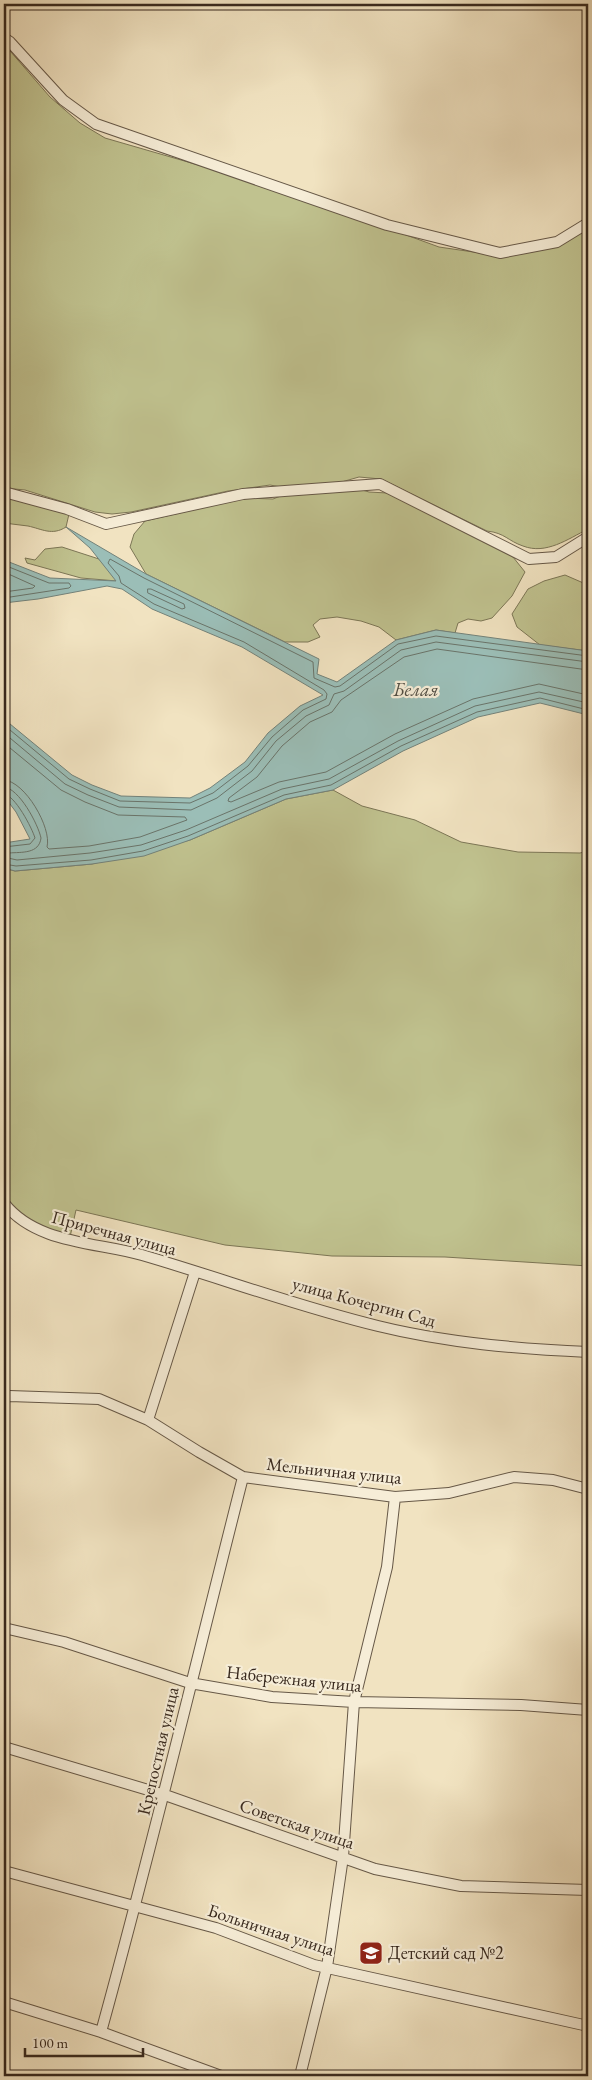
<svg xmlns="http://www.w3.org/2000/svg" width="592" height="2080" font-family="'EB Garamond',serif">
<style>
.green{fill:#c0c28f;stroke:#7c7656}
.water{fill:#9bbeb7;stroke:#73827a}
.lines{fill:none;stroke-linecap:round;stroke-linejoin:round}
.shore{stroke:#6a746a;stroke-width:1}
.minor-casing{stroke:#665847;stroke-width:12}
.minor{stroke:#f6edd7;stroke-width:10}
.labels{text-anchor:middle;stroke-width:4.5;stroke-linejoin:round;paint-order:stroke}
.street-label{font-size:18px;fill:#38291e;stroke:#f6edd7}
.poi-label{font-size:18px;fill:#38291e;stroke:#f6edd7;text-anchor:start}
.water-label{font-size:19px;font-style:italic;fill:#514e44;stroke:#f6edd7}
</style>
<rect width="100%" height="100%" fill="#f1e3c1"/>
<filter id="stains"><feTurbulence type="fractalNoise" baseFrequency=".004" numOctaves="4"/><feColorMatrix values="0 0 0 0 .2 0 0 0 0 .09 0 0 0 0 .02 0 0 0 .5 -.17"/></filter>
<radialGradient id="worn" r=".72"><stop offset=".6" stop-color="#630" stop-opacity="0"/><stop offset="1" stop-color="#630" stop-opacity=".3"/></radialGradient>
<path class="green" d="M 4,44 L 50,97 L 80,123 L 105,138 L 226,173 L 346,213 L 439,247 L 501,256 L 588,228 L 588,529 C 568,539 546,555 523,546 C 508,541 505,533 487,531 L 381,479 L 359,477 L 338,483 L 369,492 L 387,493 L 482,539 L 513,557 L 525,572 L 512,596 L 492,618 L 481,621 L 468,619 L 458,623 L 455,633 L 436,630 L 396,640 L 379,627 L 361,621 L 337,617 L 320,619 L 313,625 L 320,637 L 308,642 L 285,642 L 146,574 L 130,547 L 134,534 L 145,521 L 243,498 L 273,499 L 288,493 L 292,489 L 270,485 L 228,491 L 131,512 L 112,514 L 95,512 L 25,490 L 4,488 Z
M 4,497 L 69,514 L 66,527 C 52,536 42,529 28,526 C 20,525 12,524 4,523 Z
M 62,547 L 99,559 L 117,581 L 81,578 L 27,563 L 25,558 L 35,560 L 45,549 Z
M 565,575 L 588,585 L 588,651 L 540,645 L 517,627 L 512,614 L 528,589 L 544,581 Z
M 333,790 L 362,806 L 415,820 L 461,842 L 518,852 L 580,853 L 588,851 L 588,1266 L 445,1257 L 332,1256 L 225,1245 L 76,1210 L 70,1237 L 32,1225 L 4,1199 L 4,868 L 15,871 L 92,864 L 190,840 L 286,799 Z"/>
<path class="water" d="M 66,527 L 146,574 L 319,659 L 317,674 L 337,682 L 396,640 L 436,630 L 588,651 L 588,715 L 540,703 L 478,717 L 403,751 L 333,790 L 286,799 L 190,840 L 144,856 L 92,864 L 15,871 L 4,868 L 4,843 L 30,839 L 16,812 L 4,796 L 4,719 L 72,775 L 92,785 L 121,796 L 190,798 L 210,788 L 245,762 L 268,733 L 300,706 L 323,695 L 242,647 L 152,609 L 122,589 L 107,586 L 38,599 L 4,603 L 4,560 L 50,578 L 116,581 L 90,548 Z"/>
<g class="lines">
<path class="shore" d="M 4,565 L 49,583 L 69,583 L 71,586 L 69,588 L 4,598
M 4,572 L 35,586 L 33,588 L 4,592
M 148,589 L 151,589 L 184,604 L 185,608 L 182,609 L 148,593 Z
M 588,670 L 437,649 L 404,657 L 341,700 L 332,712 L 310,722 L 282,746 L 257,777 L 229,798 L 228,801 L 231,802 L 279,782 L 326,772 L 395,734 L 473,699 L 539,684 L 588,695
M 4,725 L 69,779 L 90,789 L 120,801 L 190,803 L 213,793 L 248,766 L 272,737 L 303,710 L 326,699 L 327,694 L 324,690 L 244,642 L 154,604 L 121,583 L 119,576 L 108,563 L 110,559 L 144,578 L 313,662 L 314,678 L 335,687 L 340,686 L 398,644 L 436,636 L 588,656
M 4,733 L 65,784 L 88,795 L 119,807 L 191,810 L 217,798 L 252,771 L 276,741 L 306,716 L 329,705 L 334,694 L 344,691 L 401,650 L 436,642 L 588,662
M 4,743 L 61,790 L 85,802 L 118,815 L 185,817 L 187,820 L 140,837 L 89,846 L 49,849 L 47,847 C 52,828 25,781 4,780
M 4,787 C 19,788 38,824 41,838 C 39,854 22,852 9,853 L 8,858 L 17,860 L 90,853 L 141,845 L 186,830 L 282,789 L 329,779 L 398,741 L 475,706 L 539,692 L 588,703
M 4,794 C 15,795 32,828 35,838 L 30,844 L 4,847
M 4,864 L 16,866 L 91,860 L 143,851 L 188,836 L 284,795 L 331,785 L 401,746 L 477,712 L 540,698 L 588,710"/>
<g class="minor-casing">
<path id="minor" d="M 4,38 L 10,42 L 63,100 L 96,124 L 387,225 L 500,253 L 557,242 L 588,223
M 4,492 L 67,509 L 106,524 L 243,494 L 380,484 L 529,559 L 556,557 L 588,537
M 4,1203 C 36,1244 96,1242 142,1255 C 221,1278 299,1307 378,1326 C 447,1343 518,1349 588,1352
M 4,1398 L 9,1396 L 99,1399 L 148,1420 L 199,1452 L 243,1477 L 395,1497 L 449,1493 L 514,1477 L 553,1480 L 588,1489
M 148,1420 L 195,1272
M 4,1628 L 64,1642 L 190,1683 L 272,1697 L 354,1702 L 521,1705 L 588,1710
M 4,1747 L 165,1795 L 375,1869 L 461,1886 L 588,1890
M 4,1871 L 216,1928 L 314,1965 L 588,2026
M 4,2002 L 101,2032 L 221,2076
M 101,2032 C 152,1848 196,1662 243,1477
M 300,2076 L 327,1967 L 343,1857 L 354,1702 L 387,1567 L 395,1497"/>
</g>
<use href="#minor" class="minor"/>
</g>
<defs>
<g id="school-square" transform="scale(1.25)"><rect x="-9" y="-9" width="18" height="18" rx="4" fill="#8f2418" stroke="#f6edd7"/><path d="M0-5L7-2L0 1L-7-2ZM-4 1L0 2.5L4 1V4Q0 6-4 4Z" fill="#fff"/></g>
</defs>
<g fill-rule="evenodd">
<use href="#school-square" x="371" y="1953"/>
</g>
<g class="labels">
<g class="street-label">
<text transform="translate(114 1233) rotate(15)" y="6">Приречная улица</text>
<text transform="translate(364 1302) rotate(15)" y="6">улица Кочергин Сад</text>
<text transform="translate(334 1471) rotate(6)" y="6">Мельничная улица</text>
<text transform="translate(294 1679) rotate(6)" y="6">Набережная улица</text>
<text transform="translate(158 1751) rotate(-77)" y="6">Крепостная улица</text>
<text transform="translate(297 1824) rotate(19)" y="6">Советская улица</text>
<text transform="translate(271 1930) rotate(18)" y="6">Больничная улица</text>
</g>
<g class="poi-label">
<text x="388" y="1959">Детский сад №2</text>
</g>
<g class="water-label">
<text x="416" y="696">Белая</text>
</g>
</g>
<rect width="592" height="2080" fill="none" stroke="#f1e3c1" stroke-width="20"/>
<rect x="5" y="5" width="582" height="2070" fill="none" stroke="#38291e" stroke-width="2.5"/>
<rect x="10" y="10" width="572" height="2060" fill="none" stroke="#38291e"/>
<path d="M25 2048v8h118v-8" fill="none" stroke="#38291e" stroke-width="2.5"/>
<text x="32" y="2048" font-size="15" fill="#38291e" stroke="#f6edd7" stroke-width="4" paint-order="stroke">100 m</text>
<rect width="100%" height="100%" filter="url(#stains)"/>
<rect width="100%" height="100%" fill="url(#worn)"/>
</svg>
